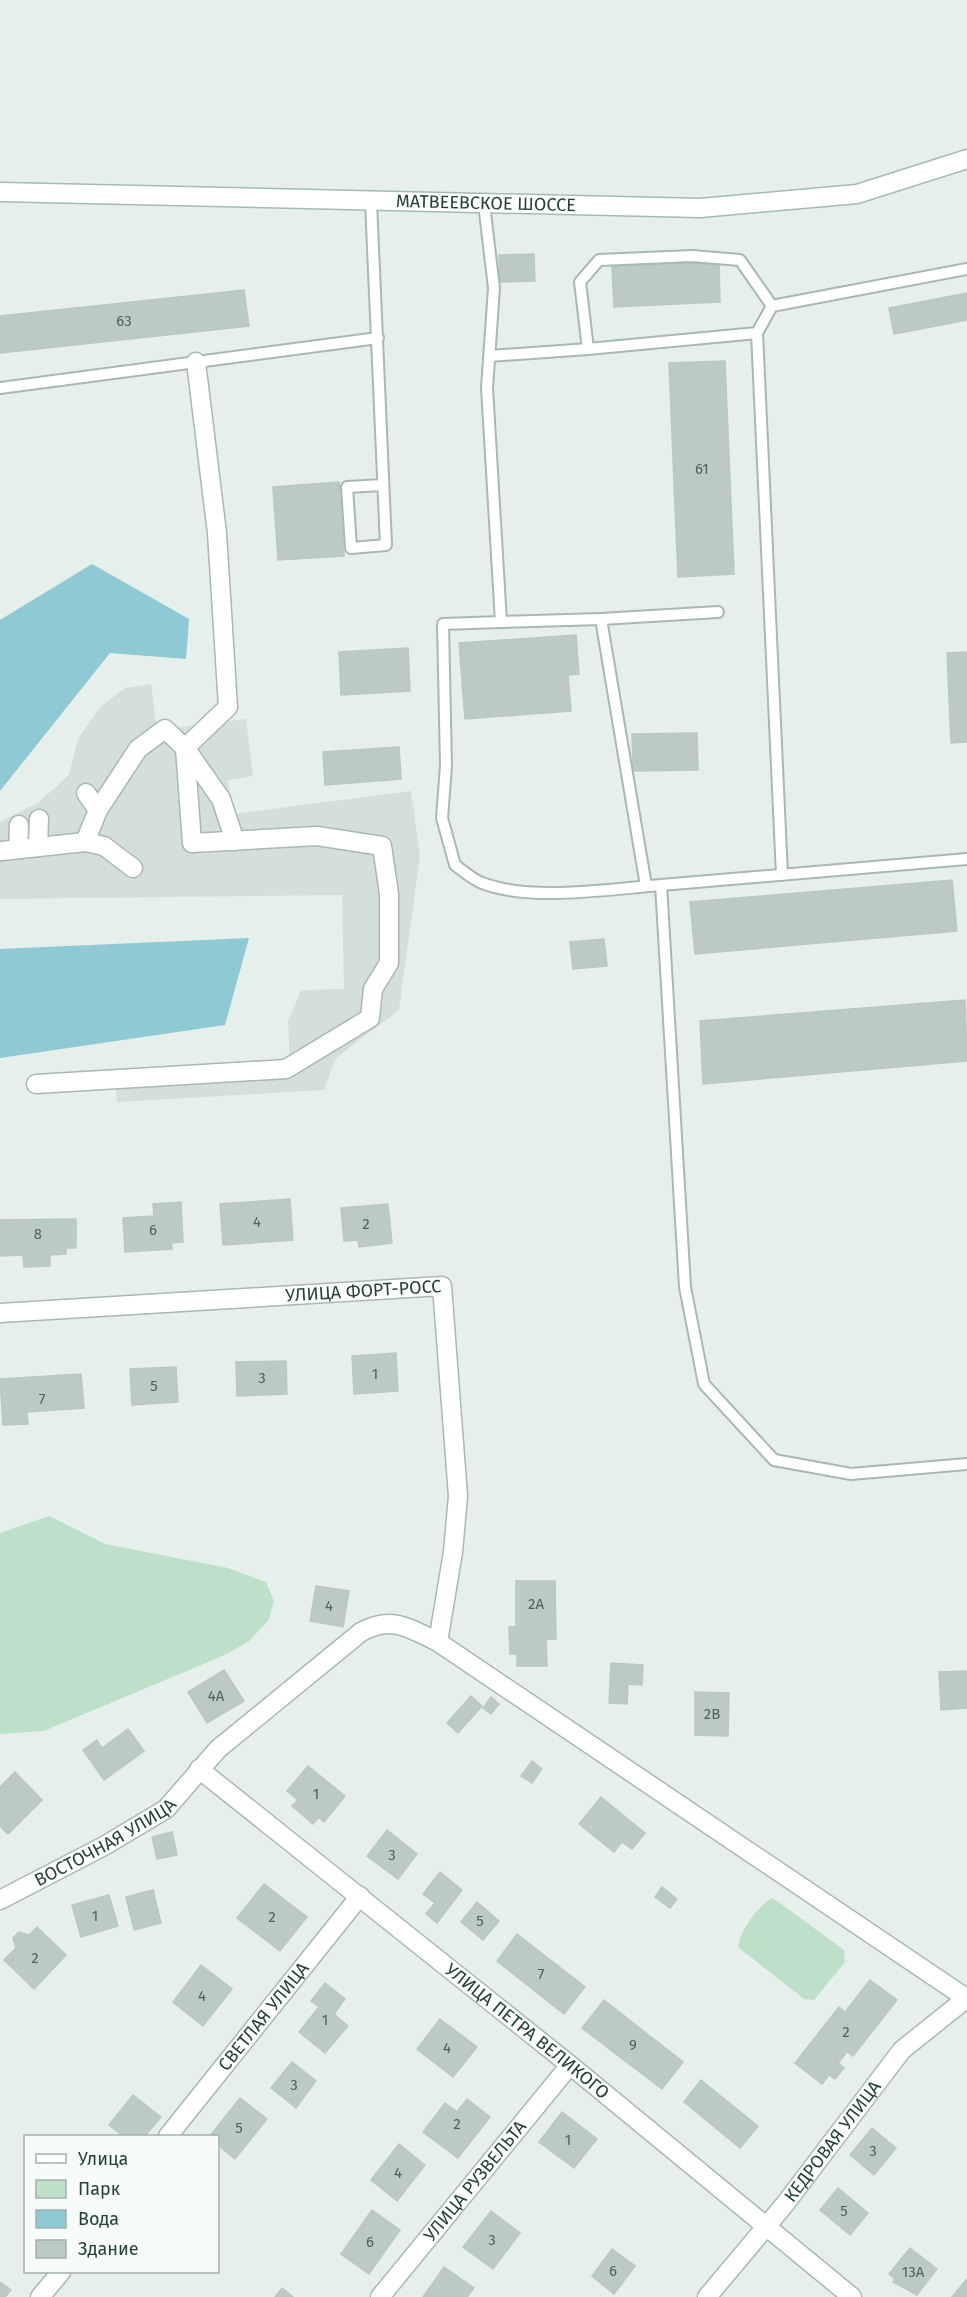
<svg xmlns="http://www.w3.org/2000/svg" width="967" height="2297" font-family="'Fira Sans',sans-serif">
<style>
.built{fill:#d4dfda}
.green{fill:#bfe0c8}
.water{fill:#8ec9d4}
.building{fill:#bbcac4;stroke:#b8c9c2;stroke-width:1.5}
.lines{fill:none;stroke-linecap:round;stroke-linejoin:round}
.lane-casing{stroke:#a8b8b2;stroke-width:14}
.street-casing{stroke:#a8b8b2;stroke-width:21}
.secondary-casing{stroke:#a4bbb3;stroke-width:21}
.lane{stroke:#fff;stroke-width:10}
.street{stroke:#fff;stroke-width:18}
.secondary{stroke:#fff;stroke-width:18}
.labels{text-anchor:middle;stroke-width:5;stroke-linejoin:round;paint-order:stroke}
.number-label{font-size:15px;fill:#4a645c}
.street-label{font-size:18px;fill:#24423a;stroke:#f7fbf9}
</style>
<rect width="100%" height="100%" fill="#e6efeb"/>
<path class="built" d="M 151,684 L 157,730 L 246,719 L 253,776 L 228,780 L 233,814 L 411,791 L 420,856 L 399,1010 L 336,1058 L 324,1090 L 117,1102 L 115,1075 L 290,1066 L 288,1021 L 301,990 L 344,989 L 342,895 L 0,899 L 0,822 L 39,802 L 69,775 L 78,739 L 100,707 L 125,688 Z"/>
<path class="green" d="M 49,1516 L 105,1544 L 228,1568 L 266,1582 L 274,1601 L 268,1621 L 249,1641 L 227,1654 L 44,1731 L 0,1734 L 0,1533 Z
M 773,1898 L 844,1950 L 845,1962 L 814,2000 L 804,1999 L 739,1948 C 736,1935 761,1902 773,1898 Z"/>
<path class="water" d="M 92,564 L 189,619 L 186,659 L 110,653 L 0,791 L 0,620 Z
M 249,938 L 225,1025 L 0,1058 L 0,949 Z"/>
<path class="building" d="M 534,254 L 535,281 L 500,282 L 499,255 Z
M 719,262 L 720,302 L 614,307 L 612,266 Z
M 244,290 L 249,326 L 0,353 L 0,316 Z
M 967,293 L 967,320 L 894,334 L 889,308 Z
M 725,361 L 734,574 L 678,577 L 669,363 Z
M 339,482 L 344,556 L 278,560 L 273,487 Z
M 576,635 L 579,674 L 568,675 L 571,711 L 465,719 L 459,643 Z
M 408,648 L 410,691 L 341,695 L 339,652 Z
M 967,652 L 967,742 L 951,743 L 947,653 Z
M 697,733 L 698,770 L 633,771 L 632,734 Z
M 399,747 L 401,779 L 325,785 L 323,752 Z
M 952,880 L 957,931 L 695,954 L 690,902 Z
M 604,939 L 607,966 L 573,969 L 570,942 Z
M 965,1000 L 967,1061 L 703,1084 L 700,1021 Z
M 290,1199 L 293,1240 L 223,1245 L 220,1204 Z
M 181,1202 L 183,1242 L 171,1243 L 172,1249 L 125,1252 L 123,1218 L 154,1216 L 153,1204 Z
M 388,1204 L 392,1243 L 359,1247 L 358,1240 L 344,1241 L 341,1208 Z
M 76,1219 L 76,1248 L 66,1248 L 66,1254 L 50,1255 L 50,1266 L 24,1267 L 23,1255 L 0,1256 L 0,1220 Z
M 396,1353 L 398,1391 L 354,1394 L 352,1356 Z
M 286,1361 L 287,1394 L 237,1396 L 236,1362 Z
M 176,1367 L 178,1402 L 132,1405 L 130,1369 Z
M 81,1374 L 84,1408 L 27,1412 L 28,1424 L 3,1425 L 0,1379 Z
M 516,1581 L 555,1581 L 556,1639 L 546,1639 L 547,1666 L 517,1666 L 517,1654 L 510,1654 L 509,1627 L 516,1627 Z
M 316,1586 L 349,1591 L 343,1627 L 310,1621 Z
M 611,1663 L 643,1665 L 642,1685 L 628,1684 L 627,1704 L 609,1703 Z
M 224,1670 L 244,1701 L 207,1723 L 188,1692 Z
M 967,1671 L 967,1708 L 941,1710 L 939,1672 Z
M 695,1692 L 729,1693 L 728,1736 L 695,1735 Z
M 471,1696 L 482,1706 L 458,1733 L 447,1723 Z
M 491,1697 L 499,1704 L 491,1714 L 483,1708 Z
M 128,1729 L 144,1751 L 104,1780 L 83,1750 L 97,1740 L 102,1748 Z
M 532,1761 L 542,1769 L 532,1783 L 521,1776 Z
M 308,1766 L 345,1796 L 324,1822 L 319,1817 L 313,1824 L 292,1806 L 298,1800 L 287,1791 Z
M 15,1772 L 42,1800 L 8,1834 L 0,1826 L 0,1787 Z
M 601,1797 L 645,1833 L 632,1849 L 622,1842 L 614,1852 L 579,1824 Z
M 387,1830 L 417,1854 L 398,1879 L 367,1856 Z
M 172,1832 L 177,1855 L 157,1859 L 152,1837 Z
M 440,1872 L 462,1890 L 437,1923 L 426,1914 L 435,1903 L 423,1894 Z
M 264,1884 L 307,1917 L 280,1951 L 237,1918 Z
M 662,1887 L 677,1899 L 670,1908 L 655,1897 Z
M 153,1890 L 161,1923 L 134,1930 L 126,1897 Z
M 109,1895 L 118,1926 L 81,1937 L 72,1905 Z
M 477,1902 L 499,1921 L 483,1940 L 461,1922 Z
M 37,1927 L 66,1955 L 34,1989 L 4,1960 L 16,1948 L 13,1938 L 19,1932 L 29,1935 Z
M 517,1934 L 585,1987 L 564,2014 L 497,1961 Z
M 201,1965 L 232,1989 L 203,2026 L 173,2002 Z
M 870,1980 L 897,2000 L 853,2056 L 847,2052 L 838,2063 L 844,2068 L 835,2079 L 829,2075 L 822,2084 L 795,2063 L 839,2007 L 845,2012 Z
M 325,1983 L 345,1999 L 334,2014 L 348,2026 L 325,2053 L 299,2032 L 319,2007 L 311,2001 Z
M 604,2000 L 683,2062 L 662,2089 L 582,2028 Z
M 440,2019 L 477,2047 L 453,2077 L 417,2049 Z
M 292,2062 L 316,2081 L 296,2108 L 271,2088 Z
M 701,2080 L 758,2126 L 740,2148 L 684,2102 Z
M 133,2095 L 161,2117 L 145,2136 L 123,2136 L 109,2125 Z
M 240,2098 L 267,2119 L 235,2159 L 218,2145 L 218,2136 L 210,2136 Z
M 467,2099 L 490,2117 L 458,2158 L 423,2132 L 445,2103 L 457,2112 Z
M 562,2112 L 597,2139 L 574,2168 L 539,2142 Z
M 872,2128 L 896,2148 L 874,2175 L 850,2155 Z
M 399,2144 L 425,2165 L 397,2201 L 371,2180 Z
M 838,2188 L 868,2213 L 850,2235 L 820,2210 Z
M 372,2210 L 400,2230 L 369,2274 L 341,2254 Z
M 491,2211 L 520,2233 L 493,2269 L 463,2247 Z
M 910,2248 L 937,2269 L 917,2295 L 893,2282 L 895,2279 L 889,2274 Z
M 612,2249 L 635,2266 L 614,2294 L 592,2276 Z
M 444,2267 L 474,2288 L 467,2297 L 423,2297 Z
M 967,2279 L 967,2297 L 952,2297 Z
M 0,2282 L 11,2290 L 5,2297 L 0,2297 Z
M 282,2288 L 293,2297 L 275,2297 Z"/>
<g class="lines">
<g class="lane-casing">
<path id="lane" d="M 371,202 L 386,545 L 351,548 L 347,487 L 383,485
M 484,204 L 494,288 L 487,388 L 501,622 L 443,624 L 446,766 L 442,818 L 455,865 C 463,871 472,879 482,883 C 532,902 608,889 661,885 L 685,1287 L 704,1384 L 774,1460 L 851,1474 L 967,1464
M 772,306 L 757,333 L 782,875
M 588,349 L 757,333
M 489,356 L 588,349 L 580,282 L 599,260 L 692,256 L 740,260 L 772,306 L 967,269
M 0,388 L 378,338
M 601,619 L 718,612
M 501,622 L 601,619 L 646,886
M 661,885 L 967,859"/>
</g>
<g class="street-casing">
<g id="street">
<path d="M 186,749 L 221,799 L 235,841"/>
<path d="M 86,793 L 98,810"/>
<path d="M 85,842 L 104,846 L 133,868"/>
<path d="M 38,847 L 39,819"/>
<path d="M 18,849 L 19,825"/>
<path d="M 2,851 L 85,842 L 98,810 L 138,749 L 165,729 L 185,748 L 228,707 L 217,533 L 196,362"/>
<path d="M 36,1084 L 286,1069 L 370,1018 L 373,989 L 389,963 L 389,894 L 382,846 L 317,836 L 192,843 L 185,748"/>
<path id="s1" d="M 0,1313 L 442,1286 L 458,1496 L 453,1552 L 438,1642"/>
<path id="s2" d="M 199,1769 L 570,2065 L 852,2297"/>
<path id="s3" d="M 0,1900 L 104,1846 L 166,1809 L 218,1749 L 361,1632 C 392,1615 409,1628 438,1642 L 966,1998"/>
<path id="s4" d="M 168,2136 L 360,1896"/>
<path d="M 40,2297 L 61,2272"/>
<path id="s5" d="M 380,2297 L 570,2065"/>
<path id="s6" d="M 707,2297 L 785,2204 L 902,2050 L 967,1998"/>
</g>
</g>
<g class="secondary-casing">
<g id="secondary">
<path id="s7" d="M 0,192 L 700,208 L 857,194 L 967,159"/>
</g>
</g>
<use href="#lane" class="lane"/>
<use href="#street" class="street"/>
<use href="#secondary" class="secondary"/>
</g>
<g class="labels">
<g class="number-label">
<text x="124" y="326">63</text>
<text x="702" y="474">61</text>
<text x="257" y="1227">4</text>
<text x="366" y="1229">2</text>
<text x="153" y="1235">6</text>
<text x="38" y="1239">8</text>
<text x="375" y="1379">1</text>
<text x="262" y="1383">3</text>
<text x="154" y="1391">5</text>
<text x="42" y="1404">7</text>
<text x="536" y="1609">2А</text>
<text x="329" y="1611">4</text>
<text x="216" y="1701">4А</text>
<text x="712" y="1719">2В</text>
<text x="316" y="1799">1</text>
<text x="392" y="1860">3</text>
<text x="95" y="1921">1</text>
<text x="272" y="1922">2</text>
<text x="480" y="1926">5</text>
<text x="35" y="1963">2</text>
<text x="541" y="1979">7</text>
<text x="202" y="2001">4</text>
<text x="325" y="2025">1</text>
<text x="846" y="2037">2</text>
<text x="633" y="2050">9</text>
<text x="447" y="2053">4</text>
<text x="294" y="2090">3</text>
<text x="457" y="2129">2</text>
<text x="239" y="2133">5</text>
<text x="568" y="2145">1</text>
<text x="873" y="2156">3</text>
<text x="398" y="2178">4</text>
<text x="844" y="2216">5</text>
<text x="492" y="2245">3</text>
<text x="370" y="2247">6</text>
<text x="613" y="2276">6</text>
<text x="913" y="2277">13А</text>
</g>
<g class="street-label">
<text dy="6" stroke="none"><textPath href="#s7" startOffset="486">МАТВЕЕВСКОЕ ШОССЕ</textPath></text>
<text dy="6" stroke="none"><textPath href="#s1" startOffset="364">УЛИЦА ФОРТ-РОСС</textPath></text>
<text dy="6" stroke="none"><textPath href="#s3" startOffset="120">ВОСТОЧНАЯ УЛИЦА</textPath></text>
<text dy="6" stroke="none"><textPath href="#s4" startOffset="153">СВЕТЛАЯ УЛИЦА</textPath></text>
<text dy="6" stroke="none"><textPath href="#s2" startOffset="420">УЛИЦА ПЕТРА ВЕЛИКОГО</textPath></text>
<text dy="6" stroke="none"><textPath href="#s6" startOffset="200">КЕДРОВАЯ УЛИЦА</textPath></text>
<text dy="6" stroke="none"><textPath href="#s5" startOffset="150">УЛИЦА РУЗВЕЛЬТА</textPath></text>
</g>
</g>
<rect x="24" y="2135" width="195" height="138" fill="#f7fbf9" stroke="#a3b1ad" stroke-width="1.5"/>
<rect x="36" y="2154" width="30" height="9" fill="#ffffff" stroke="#a3b1ad" stroke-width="1.5"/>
<text x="78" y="2165" font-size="18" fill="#24423a">Улица</text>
<rect x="36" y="2180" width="30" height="18" fill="#bfe0c8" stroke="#a3b1ad" stroke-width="1.5"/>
<text x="78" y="2195" font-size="18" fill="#24423a">Парк</text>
<rect x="36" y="2210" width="30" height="18" fill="#8ec9d4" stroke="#a3b1ad" stroke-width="1.5"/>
<text x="78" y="2225" font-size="18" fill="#24423a">Вода</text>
<rect x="36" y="2240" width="30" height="18" fill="#bbcac4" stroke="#a3b1ad" stroke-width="1.5"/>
<text x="78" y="2255" font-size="18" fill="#24423a">Здание</text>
</svg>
